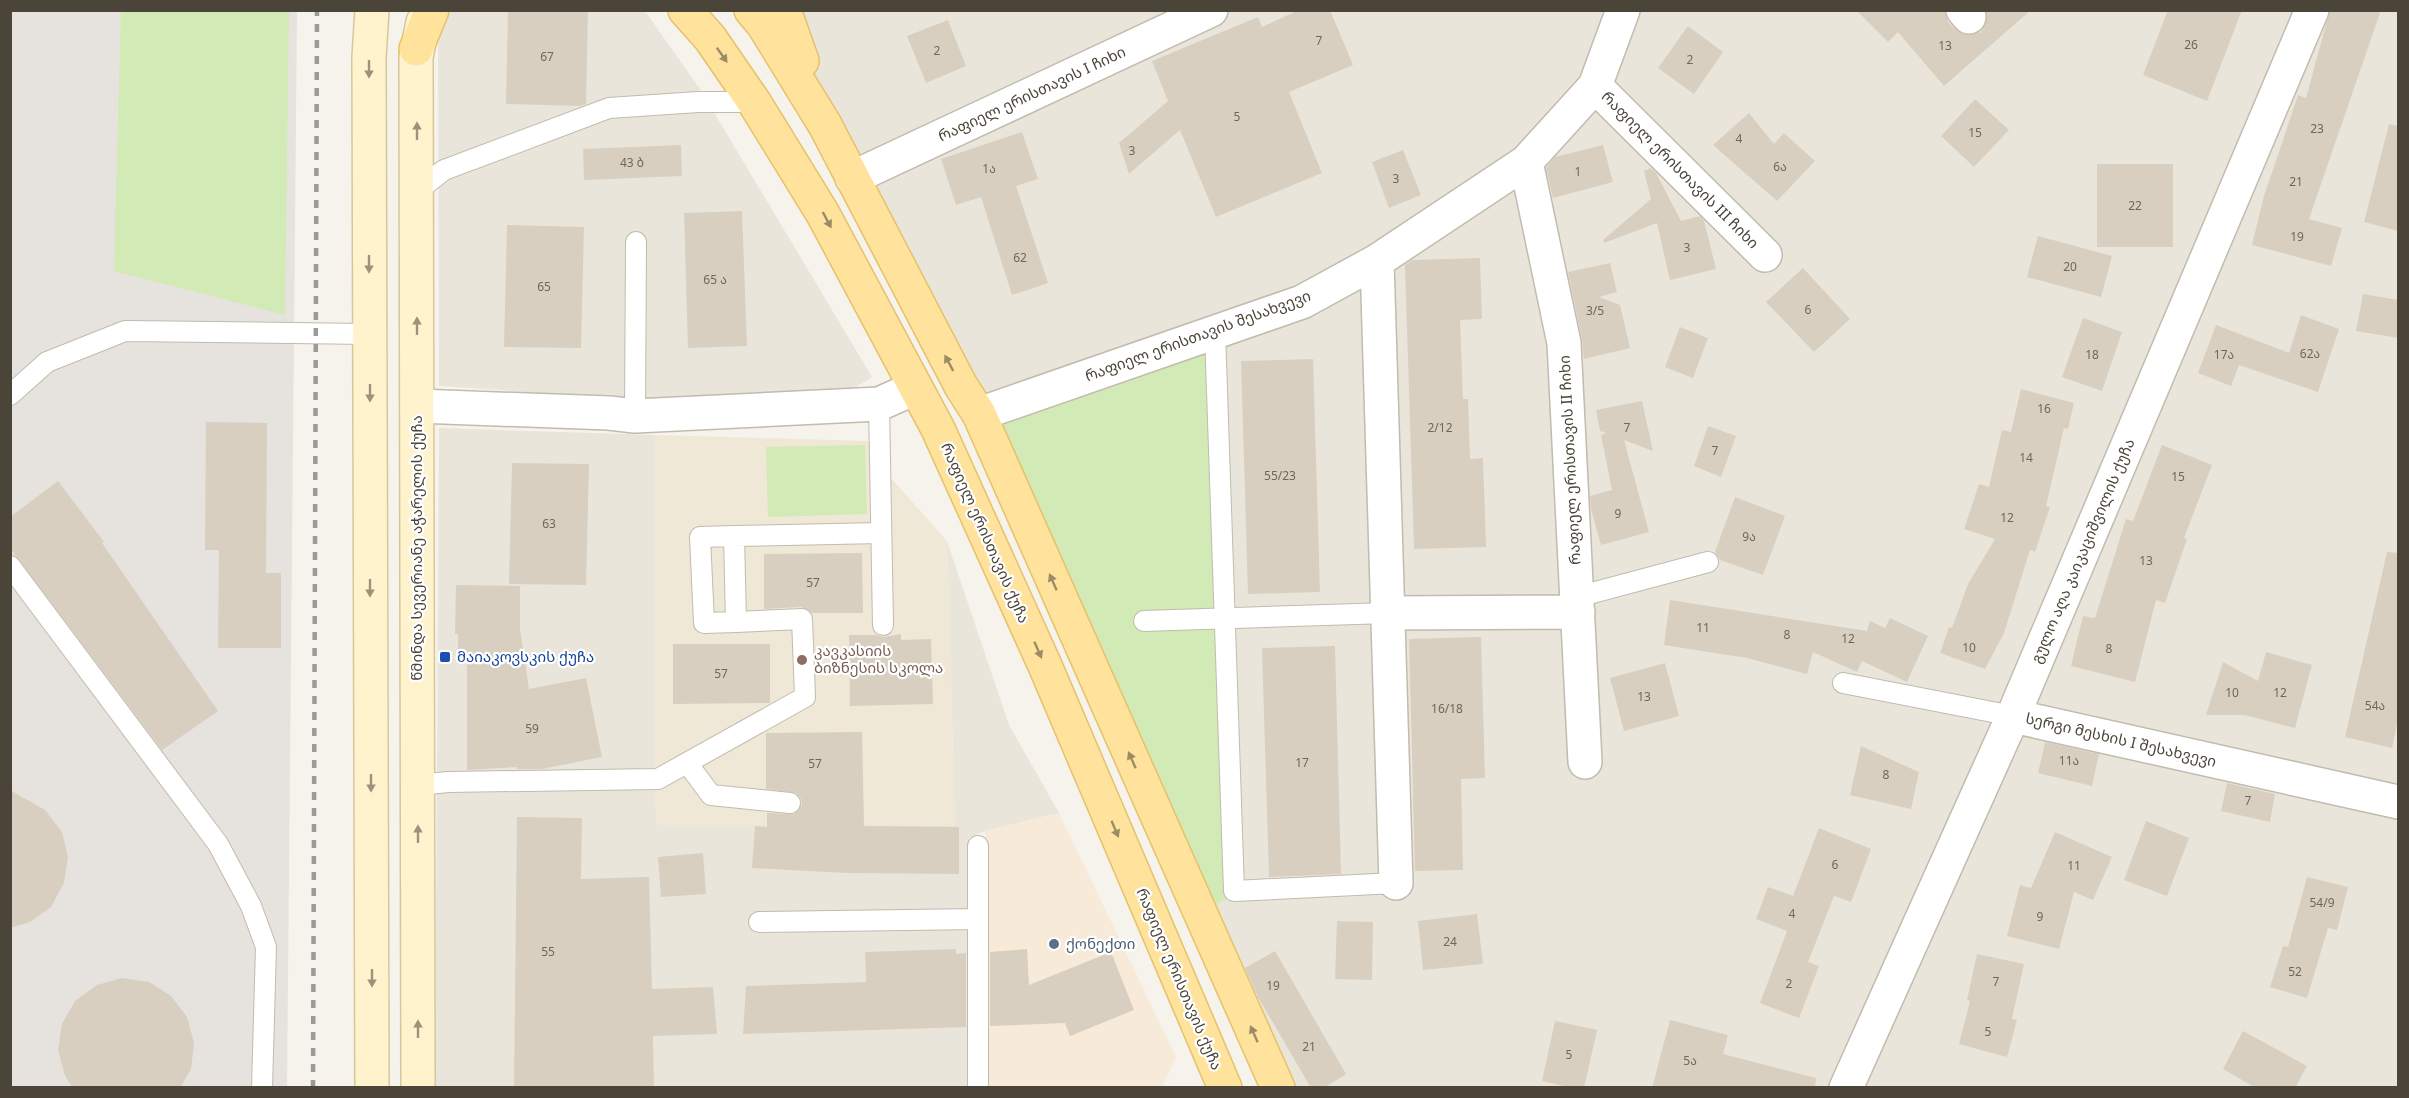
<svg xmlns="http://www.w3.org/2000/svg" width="2409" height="1098" font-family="'Noto Sans','Noto Sans Georgian',sans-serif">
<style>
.residential{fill:#eae5da}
.commercial{fill:#f7ead8}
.industrial{fill:#e6e2dd}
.education{fill:#efe8d6}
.green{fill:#d2eab5}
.building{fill:#d8cfc1}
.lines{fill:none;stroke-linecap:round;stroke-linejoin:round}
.service-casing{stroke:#c2bbae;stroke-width:22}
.minor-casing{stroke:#c2bbae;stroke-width:36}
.secondary-casing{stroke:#d6c79b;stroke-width:36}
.primary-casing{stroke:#e6c16a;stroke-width:36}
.service{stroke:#fff;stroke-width:20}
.minor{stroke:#fff;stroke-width:33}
.secondary{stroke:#fff3cd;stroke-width:33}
.primary{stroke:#ffe39c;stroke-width:33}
.rail{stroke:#9a9a9a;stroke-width:4.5;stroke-dasharray:8 8;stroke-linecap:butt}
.oneway{fill:#9c8c66}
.oneway2{fill:#9c937c}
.transit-dot{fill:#1a4fb4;stroke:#fff;stroke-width:2}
.education-dot{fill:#8d6e63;stroke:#fff;stroke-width:2}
.service-dot{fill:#5c6f8a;stroke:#fff;stroke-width:2}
.labels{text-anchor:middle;stroke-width:4.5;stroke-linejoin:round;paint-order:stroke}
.number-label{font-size:12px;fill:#6e675b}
.street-label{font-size:15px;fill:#4b4439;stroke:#fff}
.education-label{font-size:15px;fill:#785e54;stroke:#fff;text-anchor:start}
.transit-label{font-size:15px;fill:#164399;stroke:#fff;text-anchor:start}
.service-label{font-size:15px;fill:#4e5e75;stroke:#fff;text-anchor:start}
</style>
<rect width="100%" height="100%" fill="#f6f3ec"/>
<path class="residential" d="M 444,11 L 645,11 L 700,89 L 872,377 L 851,390 L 645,400 L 439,386 L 438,28 Z
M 784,11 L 2398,11 L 2398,1087 L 1278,1087 L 979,414 L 852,178 Z
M 439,428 L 654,435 L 654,779 L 657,825 L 955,825 L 947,541 L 1009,725 L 1059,813 L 985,831 L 969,838 L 968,1087 L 435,1088 Z"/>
<path class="commercial" d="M 1059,813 L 1176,1057 L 1162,1087 L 988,1087 L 985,831 Z"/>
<path class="industrial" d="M 10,11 L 297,11 L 287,1087 L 11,1087 Z"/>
<path class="education" d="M 654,435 L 868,441 L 890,477 L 947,541 L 955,826 L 657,825 L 654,779 Z"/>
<path class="green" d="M 121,11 L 289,11 L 285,315 L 114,271 Z
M 1215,332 L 1234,891 L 1202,918 L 979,414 Z
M 865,445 L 867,514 L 768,517 L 766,447 Z"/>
<path class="building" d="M 508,10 L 588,10 L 586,104 L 580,106 L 506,104 Z
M 1299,10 L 1330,10 L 1353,65 L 1289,92 L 1322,173 L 1216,217 L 1180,130 L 1129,174 L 1119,143 L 1168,101 L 1152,61 L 1258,17 L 1262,27 Z
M 1856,10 L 1945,10 L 1948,22 L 1955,29 L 1962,34 L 1972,35 L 1981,32 L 1986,24 L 1986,10 L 2031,10 L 1944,86 L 1898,32 L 1888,42 Z
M 2168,10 L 2242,10 L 2207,101 L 2143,75 Z
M 2330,10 L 2381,10 L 2309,219 L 2342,228 L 2331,266 L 2252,245 L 2264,196 L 2282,143 L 2298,95 L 2306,98 Z
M 948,20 L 966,66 L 926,83 L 907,36 Z
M 1688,26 L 1723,52 L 1694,94 L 1658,68 Z
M 1975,99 L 2009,130 L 1974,167 L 1941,136 Z
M 1749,113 L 1774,144 L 1784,133 L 1815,161 L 1777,201 L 1713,145 Z
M 2389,124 L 2398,126 L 2398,231 L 2364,222 Z
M 1022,132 L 1038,179 L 1016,186 L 1048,283 L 1012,295 L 981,197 L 956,205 L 941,159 Z
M 681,145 L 682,176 L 584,180 L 583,149 Z
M 1603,145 L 1613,182 L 1553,198 L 1546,168 L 1555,157 Z
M 1403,150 L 1421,195 L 1389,208 L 1372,162 Z
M 2097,164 L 2173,164 L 2173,247 L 2097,247 Z
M 1651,168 L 1656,173 L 1681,221 L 1700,216 L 1704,221 L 1716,269 L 1670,280 L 1657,223 L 1604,243 L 1603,240 L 1651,199 L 1644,171 Z
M 742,211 L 747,346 L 688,348 L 684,213 Z
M 507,225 L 584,227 L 581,348 L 504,347 Z
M 2038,236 L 2112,256 L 2101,297 L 2027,277 Z
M 1480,258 L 1482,319 L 1460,320 L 1463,399 L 1468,399 L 1470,459 L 1483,458 L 1486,547 L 1414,549 L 1405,265 L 1412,260 Z
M 1610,263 L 1617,292 L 1599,297 L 1620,305 L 1630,348 L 1584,359 L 1582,339 L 1568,272 Z
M 1803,268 L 1850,319 L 1814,352 L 1766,302 Z
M 2363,294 L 2398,300 L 2398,338 L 2356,331 Z
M 2301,315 L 2339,329 L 2318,392 L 2239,365 L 2231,386 L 2198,373 L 2216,325 L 2289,353 Z
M 2083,318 L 2122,332 L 2102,391 L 2062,377 Z
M 1680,327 L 1708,338 L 1693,378 L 1665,367 Z
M 1313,359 L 1320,592 L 1248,594 L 1241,361 Z
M 2021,389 L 2074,403 L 2068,429 L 2064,428 L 2046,506 L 2050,507 L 2035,552 L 2030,550 L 2004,633 L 1985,669 L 1940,653 L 1949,627 L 1952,628 L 1968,584 L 1995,539 L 1964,529 L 1979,484 L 1989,487 L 2002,430 L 2011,432 Z
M 1642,401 L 1653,451 L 1624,440 L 1649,532 L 1601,545 L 1591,509 L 1590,496 L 1612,490 L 1601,435 L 1606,433 L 1600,431 L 1596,410 Z
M 206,422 L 267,423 L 266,573 L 281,573 L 281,648 L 218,648 L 219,550 L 205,550 Z
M 1708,426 L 1736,436 L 1721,477 L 1694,466 Z
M 2162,445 L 2212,465 L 2184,538 L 2187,539 L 2165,603 L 2156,600 L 2135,682 L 2071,666 L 2083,616 L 2095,618 L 2126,519 L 2133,521 Z
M 512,463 L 589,464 L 586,585 L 509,584 Z
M 58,481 L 104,542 L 102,543 L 218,711 L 162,750 L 10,548 L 10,517 Z
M 1735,497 L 1785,516 L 1763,575 L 1720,560 L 1715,552 Z
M 2387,552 L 2398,553 L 2398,720 L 2392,748 L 2345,737 Z
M 862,553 L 863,613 L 812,613 L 801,607 L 764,609 L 764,554 Z
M 456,585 L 520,586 L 520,629 L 529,689 L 586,678 L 602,757 L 542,769 L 517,769 L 517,767 L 467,770 L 467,652 L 458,653 L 458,634 L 455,634 Z
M 1670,600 L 1867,631 L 1870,621 L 1885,628 L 1890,618 L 1928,636 L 1907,682 L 1862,661 L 1857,672 L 1813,652 L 1807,674 L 1747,658 L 1664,645 Z
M 901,634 L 901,640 L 931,639 L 933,704 L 850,706 L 849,635 L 876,635 L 884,637 Z
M 1481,637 L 1485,778 L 1461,779 L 1463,870 L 1415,871 L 1409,639 Z
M 673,644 L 770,644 L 770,703 L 673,704 Z
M 1335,646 L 1341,874 L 1269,877 L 1262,648 Z
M 2266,652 L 2312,665 L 2295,728 L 2245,715 L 2206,715 L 2223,662 L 2258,681 Z
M 1665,663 L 1679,716 L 1624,731 L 1610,678 Z
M 862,732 L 864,826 L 959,827 L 959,874 L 846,873 L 752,868 L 755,826 L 767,827 L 767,813 L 794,814 L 802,805 L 801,799 L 796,793 L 766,789 L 766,733 Z
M 2045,742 L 2099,754 L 2092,786 L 2038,773 Z
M 1861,746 L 1919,772 L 1911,809 L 1850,795 Z
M 2227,783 L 2275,794 L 2270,822 L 2221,811 Z
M 10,790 L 45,810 L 62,832 L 68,857 L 64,883 L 51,907 L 30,922 L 10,928 Z
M 517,817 L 582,818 L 581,879 L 649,877 L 652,989 L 713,987 L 717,1034 L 653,1036 L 654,1088 L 514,1087 Z
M 2146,821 L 2189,838 L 2167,896 L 2124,880 Z
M 1819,828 L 1871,849 L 1851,902 L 1834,896 L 1808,962 L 1819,966 L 1799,1018 L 1760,1003 L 1787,931 L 1756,919 L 1768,887 L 1793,896 Z
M 2055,832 L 2112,857 L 2093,900 L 2074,892 L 2059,949 L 2007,936 L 2020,885 L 2031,888 Z
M 703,853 L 706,894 L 661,897 L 658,857 Z
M 2307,877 L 2348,887 L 2337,930 L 2328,928 L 2307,998 L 2270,987 L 2283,946 L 2288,947 Z
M 1477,914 L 1483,964 L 1423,970 L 1418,921 Z
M 1337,921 L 1373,922 L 1372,980 L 1335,979 Z
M 956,949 L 956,954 L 966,953 L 966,1027 L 743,1034 L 746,986 L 866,982 L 865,952 Z
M 1027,949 L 1029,985 L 1111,952 L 1134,1010 L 1070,1036 L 1065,1023 L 990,1026 L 990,952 Z
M 1275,951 L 1346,1074 L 1324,1088 L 1311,1088 L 1258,997 L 1245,968 Z
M 1977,954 L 2024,964 L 2012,1019 L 2017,1020 L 2007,1057 L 1959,1044 L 1970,1001 L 1967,1000 Z
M 122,978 L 149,982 L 171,996 L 187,1017 L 194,1043 L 191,1069 L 180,1088 L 73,1088 L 65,1076 L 58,1050 L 62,1024 L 75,1001 L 97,985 Z
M 1670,1020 L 1728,1035 L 1723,1054 L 1816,1078 L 1815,1088 L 1652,1088 Z
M 1555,1021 L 1597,1030 L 1584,1088 L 1572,1088 L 1542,1081 Z
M 2243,1031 L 2307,1066 L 2295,1088 L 2256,1088 L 2223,1069 Z"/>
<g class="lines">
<g class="service-casing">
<path id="service" d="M 417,191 L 444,170 L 609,108 L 698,102 L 754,102
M 1215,332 L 1234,891 L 1396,883
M 10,395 L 47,362 L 125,331 L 369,334
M 879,404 L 883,625
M 635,416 L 636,242
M 734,536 L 700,537 L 704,623 L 736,622
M 10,566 L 218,844 L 251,906 L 266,947 L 262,1088
M 1577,597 L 1708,562
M 1144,621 L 1388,613
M 1843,683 L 2013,716
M 687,763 L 711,795 L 790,803
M 418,785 L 448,782 L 658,779 L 805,697 L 802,619 L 736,622 L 734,536 L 881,533
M 759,922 L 978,919
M 978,1088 L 978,846"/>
</g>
<g class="minor-casing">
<path id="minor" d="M 1963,10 L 1969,17
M 1595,86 L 1765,255
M 1526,162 L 1564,343 L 1585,762
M 852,178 L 1211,10
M 1377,261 L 1396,883
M 417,406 L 609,413 L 635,416 L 879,404 L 915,388
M 979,414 L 1302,302 L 1377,261 L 1526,162 L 1595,86 L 1623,10
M 1388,613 L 1578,612
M 2013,716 L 2398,802
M 1846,1088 L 2013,716 L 2312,10"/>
</g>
<g class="secondary-casing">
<path id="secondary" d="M 372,10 L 369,57 L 372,1088
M 418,1088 L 416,57 L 423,22"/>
</g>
<g class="primary-casing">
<path id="primary" d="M 685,10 L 710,38 L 754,102 L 823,214 L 938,429 L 1046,668 L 1225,1088
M 751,10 L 763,24 L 825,125 L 961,386 L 979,414 L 1278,1088
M 784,10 L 802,61
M 416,49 L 432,10"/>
</g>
<use href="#service" class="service"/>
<use href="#minor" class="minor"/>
<use href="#secondary" class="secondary"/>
<use href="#primary" class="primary"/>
<path class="rail" d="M 313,1088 L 317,10"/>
</g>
<defs><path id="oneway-solid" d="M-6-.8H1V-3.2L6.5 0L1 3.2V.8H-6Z" transform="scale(1.5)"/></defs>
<g class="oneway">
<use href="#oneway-solid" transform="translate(722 55) rotate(55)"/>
<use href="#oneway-solid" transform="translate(827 220) rotate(62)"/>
<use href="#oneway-solid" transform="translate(949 363) rotate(-118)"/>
<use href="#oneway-solid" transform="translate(1053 582) rotate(-114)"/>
<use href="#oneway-solid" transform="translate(1038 650) rotate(66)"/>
<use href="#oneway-solid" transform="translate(1132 760) rotate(-114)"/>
<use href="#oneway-solid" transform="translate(1115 829) rotate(67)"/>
<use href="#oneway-solid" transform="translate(1254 1034) rotate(-114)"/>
</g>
<g class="oneway2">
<use href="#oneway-solid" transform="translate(369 69) rotate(90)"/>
<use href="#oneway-solid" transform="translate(417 131) rotate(-90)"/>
<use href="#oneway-solid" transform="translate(369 264) rotate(90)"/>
<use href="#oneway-solid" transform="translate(417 326) rotate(-90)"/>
<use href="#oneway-solid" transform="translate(370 393) rotate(90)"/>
<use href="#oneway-solid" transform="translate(370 588) rotate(90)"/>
<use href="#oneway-solid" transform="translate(371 783) rotate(90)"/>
<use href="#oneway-solid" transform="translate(418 834) rotate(-90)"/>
<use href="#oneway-solid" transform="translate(372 978) rotate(90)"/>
<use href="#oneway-solid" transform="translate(418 1029) rotate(-90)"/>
</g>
<rect class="transit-dot" x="439" y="651" width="12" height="12" rx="3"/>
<circle class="education-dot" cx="802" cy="660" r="6"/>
<circle class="service-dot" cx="1054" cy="944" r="6"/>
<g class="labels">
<g class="number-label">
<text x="1319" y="45">7</text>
<text x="2191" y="49">26</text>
<text x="1945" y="50">13</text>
<text x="937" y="55">2</text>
<text x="547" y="61">67</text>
<text x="1690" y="64">2</text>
<text x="1237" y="121">5</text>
<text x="2317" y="133">23</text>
<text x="1975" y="137">15</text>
<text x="1739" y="143">4</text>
<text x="1132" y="155">3</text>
<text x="632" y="167">43 ბ</text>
<text x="1780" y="171">6ა</text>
<text x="989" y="173">1ა</text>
<text x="1578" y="176">1</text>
<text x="1396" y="183">3</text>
<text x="2296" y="186">21</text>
<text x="2135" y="210">22</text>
<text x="2297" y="241">19</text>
<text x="1687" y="252">3</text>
<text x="1020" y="262">62</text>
<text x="2070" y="271">20</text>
<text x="715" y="284">65 ა</text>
<text x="544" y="291">65</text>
<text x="1808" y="314">6</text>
<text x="1595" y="315">3/5</text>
<text x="2310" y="358">62ა</text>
<text x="2092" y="359">18</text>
<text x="2224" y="359">17ა</text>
<text x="2044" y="413">16</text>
<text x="1440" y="432">2/12</text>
<text x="1627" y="432">7</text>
<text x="1715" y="455">7</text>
<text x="2026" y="462">14</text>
<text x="1280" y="480">55/23</text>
<text x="2178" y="481">15</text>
<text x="1618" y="518">9</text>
<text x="2007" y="522">12</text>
<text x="549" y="528">63</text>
<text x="1749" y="541">9ა</text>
<text x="2146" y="565">13</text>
<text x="813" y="587">57</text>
<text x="1703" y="632">11</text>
<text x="1787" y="639">8</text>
<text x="1848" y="643">12</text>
<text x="1969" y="652">10</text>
<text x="2109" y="653">8</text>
<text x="721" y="678">57</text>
<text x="2232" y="697">10</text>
<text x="2280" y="697">12</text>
<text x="1644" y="701">13</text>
<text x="2375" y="710">54ა</text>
<text x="1447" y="713">16/18</text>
<text x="532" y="733">59</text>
<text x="2069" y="765">11ა</text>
<text x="1302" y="767">17</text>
<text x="815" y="768">57</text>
<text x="1886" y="779">8</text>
<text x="2248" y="805">7</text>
<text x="1835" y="869">6</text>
<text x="2074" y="870">11</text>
<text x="2322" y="907">54/9</text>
<text x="1792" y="918">4</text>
<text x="2040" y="921">9</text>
<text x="1450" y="946">24</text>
<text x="548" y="956">55</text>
<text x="2295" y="976">52</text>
<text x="1996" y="986">7</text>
<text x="1789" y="988">2</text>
<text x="1273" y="990">19</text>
<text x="1988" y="1036">5</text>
<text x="1309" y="1051">21</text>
<text x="1569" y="1059">5</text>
<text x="1690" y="1065">5ა</text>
</g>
<g class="street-label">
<text transform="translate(1032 94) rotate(-25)" y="5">რაფიელ ერისთავის I ჩიხი</text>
<text transform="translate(1680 170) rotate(45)" y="5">რაფიელ ერისთავის III ჩიხი</text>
<text transform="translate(1198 336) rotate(-20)" y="5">რაფიელ ერისთავის შესახვევი</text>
<text transform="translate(1570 460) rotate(-93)" y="5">რაფიელ ერისთავის II ჩიხი</text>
<text transform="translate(985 533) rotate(66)" y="5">რაფიელ ერისთავის ქუჩა</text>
<text transform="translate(417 548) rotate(-90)" y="5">წმინდა სევერიანე აჭარელის ქუჩა</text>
<text transform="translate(2083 551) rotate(-67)" y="5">გულო აღა კაიკაციშვილის ქუჩა</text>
<text transform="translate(2121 740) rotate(13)" y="5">სერგი მესხის I შესახვევი</text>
<text transform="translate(1179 979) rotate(67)" y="5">რაფიელ ერისთავის ქუჩა</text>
</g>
<g class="education-label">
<text x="814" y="656">კავკასიის<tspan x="814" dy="17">ბიზნესის სკოლა</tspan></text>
</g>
<g class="transit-label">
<text x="457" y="662">მაიაკოვსკის ქუჩა</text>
</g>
<g class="service-label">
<text x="1066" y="949">ქონექთი</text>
</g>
</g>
<rect width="2409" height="1098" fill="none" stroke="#4b4439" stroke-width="24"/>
</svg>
